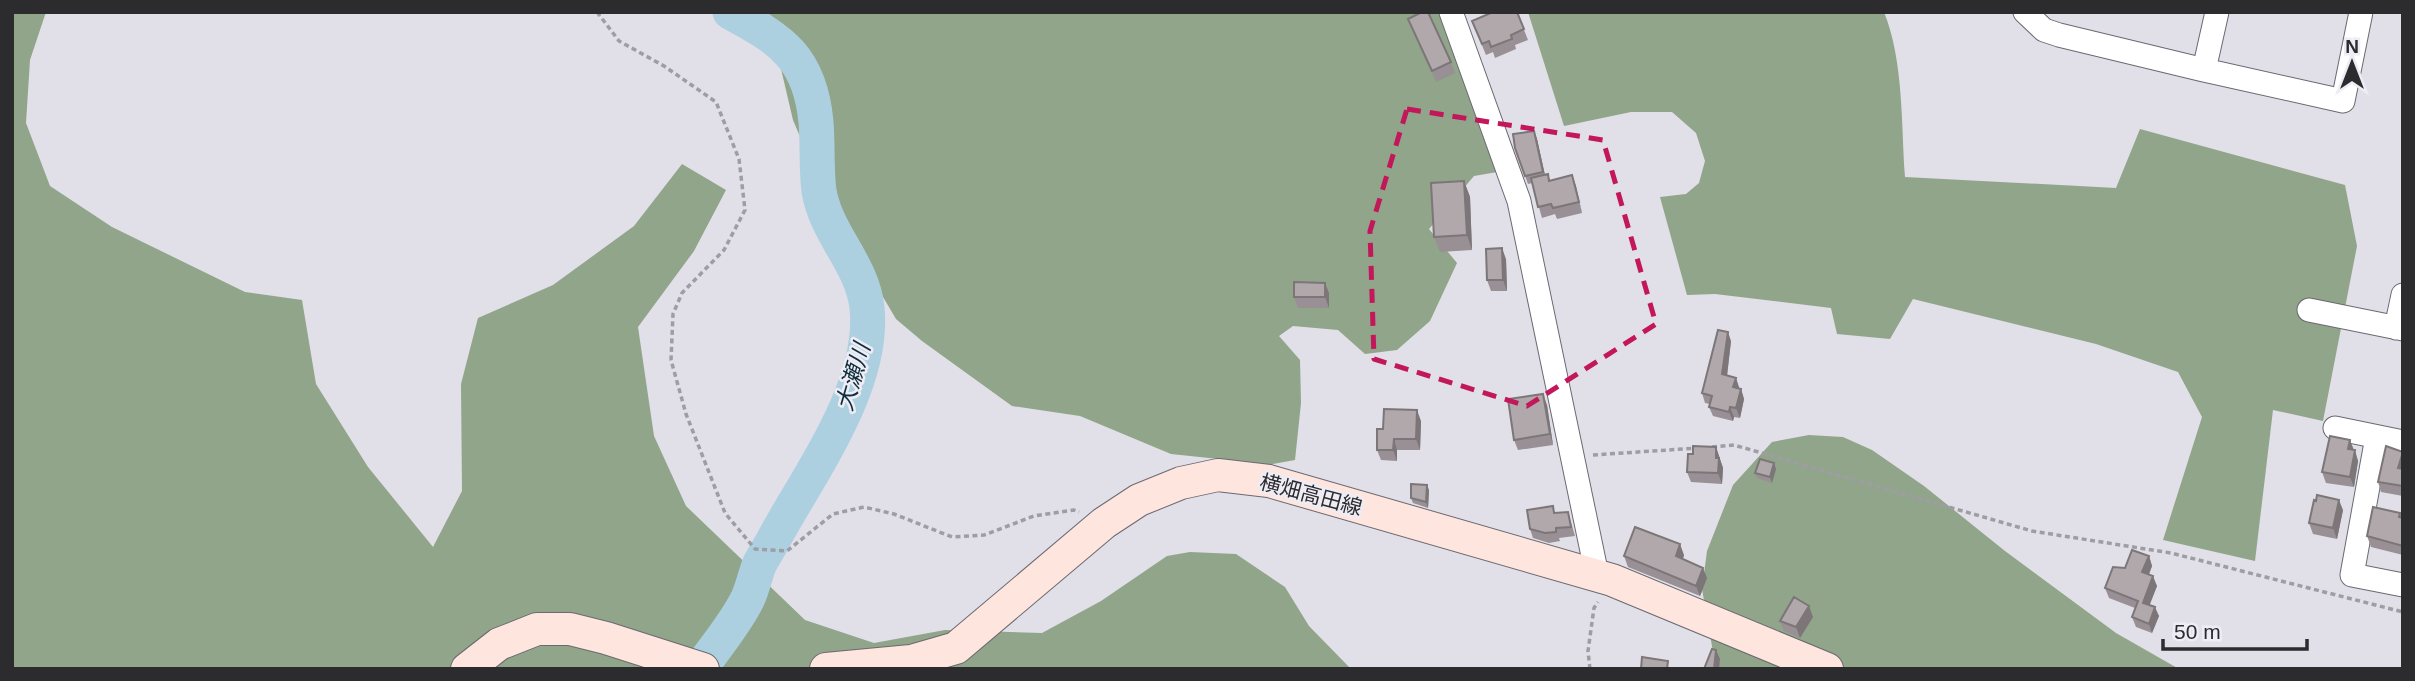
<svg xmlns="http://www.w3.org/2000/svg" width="2415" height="681" font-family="Helvetica,'Noto Sans JP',sans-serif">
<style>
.forest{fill:#90a58a}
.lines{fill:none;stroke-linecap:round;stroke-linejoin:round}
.river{stroke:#add0e1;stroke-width:35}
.street-casing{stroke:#6b6971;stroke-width:25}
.secondary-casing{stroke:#6b6971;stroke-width:34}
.path{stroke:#9f9da4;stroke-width:3.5;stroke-dasharray:5 3.5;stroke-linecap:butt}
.street{stroke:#fff;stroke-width:23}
.secondary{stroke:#fee5de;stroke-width:32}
.wall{fill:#989094}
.shaded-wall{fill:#7c7678}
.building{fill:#b1a8ac;stroke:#7c7678;stroke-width:2}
.marked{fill:none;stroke:#c2185b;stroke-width:5;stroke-dasharray:14 9;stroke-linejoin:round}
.labels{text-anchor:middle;stroke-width:5;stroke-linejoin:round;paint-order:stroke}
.street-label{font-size:21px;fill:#2c2b2e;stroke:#eeecf5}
.water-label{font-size:23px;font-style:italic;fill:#0e2e3c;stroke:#eeecf5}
</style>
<rect width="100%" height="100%" fill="#e1dfe8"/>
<path class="forest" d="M 12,12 L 46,12 L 30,60 L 26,123 L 50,186 L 112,227 L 245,292 L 302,300 L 316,384 L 368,467 L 433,547 L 462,491 L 461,384 L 478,318 L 553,285 L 634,226 L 682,164 L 726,190 L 694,251 L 638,327 L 654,436 L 686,506 L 805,620 L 874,643 L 945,630 L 1042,633 L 1101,601 L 1167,556 L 1190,552 L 1236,554 L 1285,587 L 1309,626 L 1351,669 L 12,669 Z
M 755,12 L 1452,12 L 1503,171 L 1474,176 L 1429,229 L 1457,263 L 1430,321 L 1397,350 L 1365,354 L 1338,330 L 1293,326 L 1279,336 L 1300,360 L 1301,403 L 1295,460 L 1255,467 L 1219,459 L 1171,454 L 1080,416 L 1012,406 L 922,341 L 896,319 L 830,207 L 793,120 L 770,22 Z
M 1528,12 L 1884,12 C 1904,62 1901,124 1905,177 L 2116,188 L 2140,129 L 2345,185 L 2357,246 L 2323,421 L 2273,410 L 2255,561 L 2163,540 L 2202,417 L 2178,372 L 2096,344 L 1913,299 L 1890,339 L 1837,334 L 1831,308 L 1715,294 L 1687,295 L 1660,197 L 1686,194 L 1699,183 L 1705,161 L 1696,133 L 1672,112 L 1631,112 L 1564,126 Z
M 1809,435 L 1843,437 L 1872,450 L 1924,486 L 2005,551 L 2116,633 L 2179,669 L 1716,669 L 1702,589 L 1707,551 L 1733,485 L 1772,442 Z"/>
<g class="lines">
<path class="river" d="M 700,669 C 716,646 736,623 748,598 C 753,587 755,575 760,563 C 765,554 771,545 776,535 C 812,470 875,384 867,308 C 863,265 826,234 819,191 C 816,168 818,145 816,122 C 810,58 782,40 730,12"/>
<g class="street-casing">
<path id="street" d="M 1451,12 L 1519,201 L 1597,575
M 2025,12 L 2044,30 L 2059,35 L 2204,70 L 2217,12
M 2204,70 L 2343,101 L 2361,12
M 2309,310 L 2403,329
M 2396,328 L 2403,295
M 2335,428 L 2403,442
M 2377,437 L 2352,575 L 2403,585"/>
</g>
<g class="secondary-casing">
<path id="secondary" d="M 467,669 L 499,644 L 537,629 L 570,629 L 606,638 L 703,669
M 826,669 L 911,661 L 956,648 L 1104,523 L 1139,500 L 1181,483 L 1218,475 L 1269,481 L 1612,580 L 1827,669"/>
</g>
<path class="path" d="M 597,12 L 619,41 L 664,66 L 716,102 L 739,159 L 745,210 L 724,250 L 682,293 L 673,314 L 671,360 L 686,414 L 725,513 L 755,549 L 787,551 L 833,514 L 864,507 L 894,514 L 952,537 L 984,535 L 1034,516 L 1074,510 L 1079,512
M 1712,447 L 1734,445 L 2032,531 L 2171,553 L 2403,612
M 1593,455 L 1698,448
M 1590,669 L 1588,651 L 1594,608 L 1598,602"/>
<use href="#street" class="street"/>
<use href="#secondary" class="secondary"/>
</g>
<path class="wall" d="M 1517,12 L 1528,40 L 1515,45 L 1516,49 L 1495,58 L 1493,52 L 1486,55 L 1472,21 Z
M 1408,19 L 1451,62 L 1455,73 L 1436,82 Z
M 1534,131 L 1537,139 L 1545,175 L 1550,181 L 1572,175 L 1582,213 L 1557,219 L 1555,214 L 1542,218 L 1532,183 L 1528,184 L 1515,148 Z
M 1464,181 L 1470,197 L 1472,250 L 1440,252 L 1434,237 Z
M 1506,259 L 1507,291 L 1491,291 L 1487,280 Z
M 1329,293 L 1329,308 L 1298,308 L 1294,297 Z
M 1731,341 L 1727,376 L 1736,378 L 1739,389 L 1741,389 L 1744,399 L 1740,418 L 1734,417 L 1733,421 L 1713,416 L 1709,407 L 1710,404 L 1705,403 L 1702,393 Z
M 1547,405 L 1553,445 L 1518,450 L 1514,440 Z
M 1421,421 L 1420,450 L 1397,450 L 1397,461 L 1381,460 L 1377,450 L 1383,429 Z
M 2350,440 L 2358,461 L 2354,487 L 2326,483 L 2322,472 Z
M 1716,447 L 1723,468 L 1722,484 L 1691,482 L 1687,472 L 1693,454 Z
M 2403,452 L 2403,496 L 2381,492 L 2378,482 Z
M 1774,463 L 1776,469 L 1772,483 L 1757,478 L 1755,473 Z
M 1429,490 L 1428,508 L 1413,503 L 1411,498 Z
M 2343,510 L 2337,539 L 2313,534 L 2309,523 Z
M 1568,512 L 1575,536 L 1559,538 L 1560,541 L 1549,543 L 1533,538 L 1530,529 L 1555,513 Z
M 2400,513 L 2403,518 L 2403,555 L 2371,547 L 2367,536 Z
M 1684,555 L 1683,559 L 1707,578 L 1700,596 L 1628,567 L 1624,556 Z
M 2149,556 L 2152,566 L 2149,574 L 2157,586 L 2149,605 L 2159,616 L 2152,633 L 2136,627 L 2132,617 L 2135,608 L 2109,598 L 2105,588 L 2125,568 Z
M 1813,617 L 1800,638 L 1784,631 L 1780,621 Z"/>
<path class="shaded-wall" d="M 1534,131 L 1537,139 L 1546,180 L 1543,172 Z
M 1572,175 L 1576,186 L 1582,213 L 1579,202 Z
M 1464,181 L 1470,197 L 1472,250 L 1467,235 Z
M 1502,248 L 1506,259 L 1507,291 L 1503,280 Z
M 1325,283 L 1329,293 L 1329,308 L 1325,297 Z
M 1728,332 L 1731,341 L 1726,384 L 1722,374 Z
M 1736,378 L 1739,387 L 1737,397 L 1733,387 Z
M 1741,389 L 1744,399 L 1740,418 L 1736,408 Z
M 1543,394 L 1547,405 L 1553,445 L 1550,434 Z
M 1730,407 L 1734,417 L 1733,421 L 1729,412 Z
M 1417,410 L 1421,421 L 1420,450 L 1416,439 Z
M 1394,439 L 1397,450 L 1397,461 L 1393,450 Z
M 2350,440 L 2354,451 L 2348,449 Z
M 1716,447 L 1723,468 L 1722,484 L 1718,473 L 1716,458 Z
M 2355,450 L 2358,461 L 2354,487 L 2350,477 Z
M 2403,452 L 2403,473 L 2398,468 Z
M 1774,463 L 1776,469 L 1772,483 L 1770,477 Z
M 1427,485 L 1429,490 L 1428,508 L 1426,502 Z
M 2339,500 L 2343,510 L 2337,539 L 2333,528 Z
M 1680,544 L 1684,555 L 1680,567 L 1676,556 Z
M 2149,556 L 2152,566 L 2146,582 L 2142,572 Z
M 1703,568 L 1707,578 L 1700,596 L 1696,586 Z
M 2153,576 L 2157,586 L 2147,612 L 2143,603 Z
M 1809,606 L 1813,617 L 1800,638 L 1796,627 Z
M 2155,607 L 2159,616 L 2152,633 L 2149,624 Z
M 1716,650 L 1720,659 L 1719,669 L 1714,669 Z"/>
<path class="building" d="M 1422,12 L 1428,12 L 1451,62 L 1432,71 L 1408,19 Z
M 1493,12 L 1517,12 L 1524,29 L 1511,35 L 1512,39 L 1491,47 L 1489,41 L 1482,44 L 1472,21 Z
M 1534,131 L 1543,172 L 1525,176 L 1515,148 L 1513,134 Z
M 1548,174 L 1549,181 L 1572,175 L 1579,202 L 1553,208 L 1551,204 L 1538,207 L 1531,178 Z
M 1464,181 L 1467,235 L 1434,237 L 1431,183 Z
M 1502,248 L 1503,280 L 1487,280 L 1486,249 Z
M 1294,282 L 1325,283 L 1325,297 L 1294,297 Z
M 1718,330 L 1728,332 L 1722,374 L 1736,378 L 1733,387 L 1741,389 L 1736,408 L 1730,407 L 1729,412 L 1709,407 L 1712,396 L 1702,393 Z
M 1543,394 L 1550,434 L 1514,440 L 1508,399 Z
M 1384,409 L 1417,410 L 1416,439 L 1394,439 L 1393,450 L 1377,450 L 1377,429 L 1383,429 Z
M 2330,436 L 2350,440 L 2348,449 L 2355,450 L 2350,477 L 2322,472 Z
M 1693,446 L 1716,447 L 1716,458 L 1719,458 L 1718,473 L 1687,472 L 1688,454 L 1693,454 Z
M 2386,446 L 2403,452 L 2398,468 L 2403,469 L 2403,486 L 2378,482 Z
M 1760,459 L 1774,463 L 1770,477 L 1755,473 Z
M 1411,484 L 1427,485 L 1426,502 L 1411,498 Z
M 2317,495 L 2339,500 L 2333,528 L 2309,523 L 2314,500 L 2316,501 Z
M 1553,506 L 1554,513 L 1568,512 L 1571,527 L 1556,528 L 1556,532 L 1545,533 L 1530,529 L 1527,510 Z
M 2373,507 L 2400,513 L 2399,517 L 2403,518 L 2403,546 L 2367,536 Z
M 1635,527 L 1680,544 L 1676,556 L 1703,568 L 1696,586 L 1624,556 Z
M 2132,550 L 2149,556 L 2142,572 L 2153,576 L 2143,603 L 2155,607 L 2149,624 L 2132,617 L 2138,601 L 2105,588 L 2113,567 L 2125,568 Z
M 1794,597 L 1809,606 L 1796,627 L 1780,621 Z
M 1712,649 L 1716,650 L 1714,669 L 1704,669 Z
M 1642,657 L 1668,661 L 1667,669 L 1641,669 Z"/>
<path class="marked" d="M 1407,109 L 1603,140 L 1656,324 L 1527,406 L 1374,359 L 1370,231 Z"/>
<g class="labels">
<g class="street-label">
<text transform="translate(1311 495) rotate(15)" y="7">横畑高田線</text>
</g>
<g class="water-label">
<text transform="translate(853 377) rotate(-74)" y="8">大瀬川</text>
</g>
</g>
<rect width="2415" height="681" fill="none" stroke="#2c2b2e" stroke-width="28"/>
<g transform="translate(2352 63)" stroke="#eeecf5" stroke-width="5" paint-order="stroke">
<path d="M0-5L12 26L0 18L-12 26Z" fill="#2c2b2e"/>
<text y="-10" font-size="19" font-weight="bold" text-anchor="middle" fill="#2c2b2e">N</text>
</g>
<path d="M2163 639v10h144v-10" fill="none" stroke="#2c2b2e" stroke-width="3.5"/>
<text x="2174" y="639" font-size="21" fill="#2c2b2e" stroke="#eeecf5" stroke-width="5" paint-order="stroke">50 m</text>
</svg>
